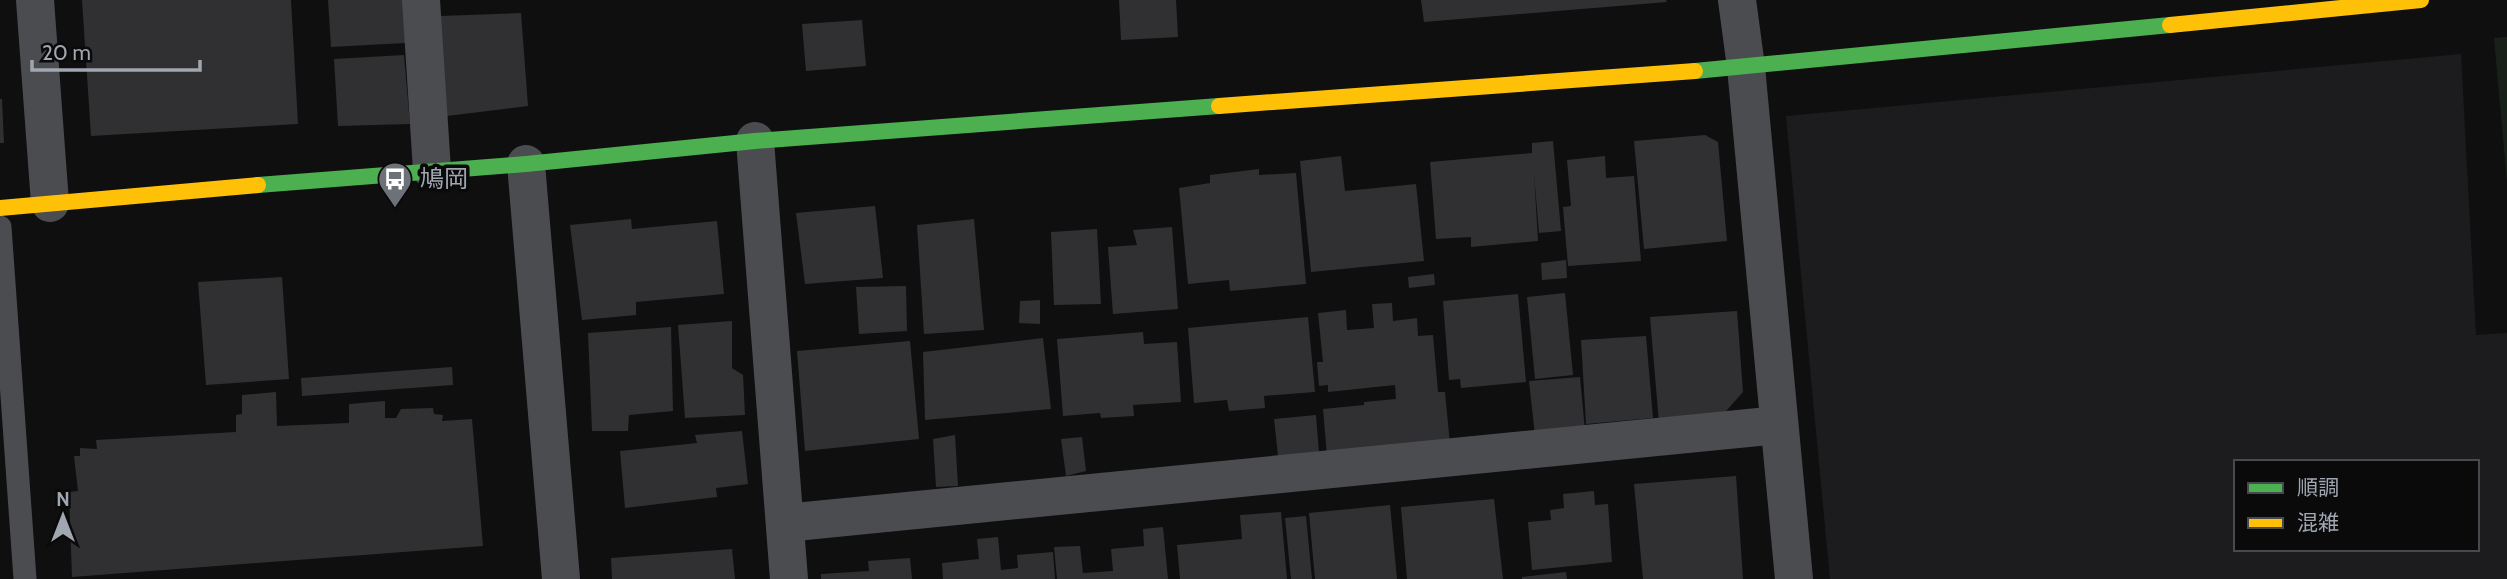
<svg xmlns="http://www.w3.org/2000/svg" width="2507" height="579" font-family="Cabin,'Noto Sans JP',sans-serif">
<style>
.built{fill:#1c1c1e;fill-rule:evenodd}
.green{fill:#19201a}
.building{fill:#303032}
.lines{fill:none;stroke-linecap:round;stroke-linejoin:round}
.lane{stroke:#4a4c4f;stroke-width:23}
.street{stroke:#4a4c4f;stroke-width:38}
.fast{stroke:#4caf50;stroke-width:16}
.slow{stroke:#ffc107;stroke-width:16}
.labels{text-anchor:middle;stroke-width:7;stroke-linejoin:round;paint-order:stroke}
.poi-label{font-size:24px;fill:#a0a7b1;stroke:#0a0a0b;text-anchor:start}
</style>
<rect width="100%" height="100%" fill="#0f0f10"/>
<path class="built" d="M 2461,54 L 2476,335 L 2507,333 L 2507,579 L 1830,579 L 1786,116 ZM 2236,462 L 2477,462 L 2477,549 L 2236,549 Z"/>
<path class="green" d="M 2507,37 L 2507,182 L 2494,38 Z"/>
<path class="building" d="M 82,0 L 291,0 L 298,124 L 91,136 Z
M 328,0 L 409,0 L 405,43 L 331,47 Z
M 1119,0 L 1176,0 L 1178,37 L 1121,40 Z
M 1421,0 L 1666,0 L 1667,2 L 1424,22 Z
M 521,13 L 528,106 L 447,116 L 440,16 Z
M 862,20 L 866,66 L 806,71 L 802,24 Z
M 404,55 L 410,124 L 338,126 L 334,59 Z
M 0,99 L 2,99 L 4,143 L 0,143 Z
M 1705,135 L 1718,142 L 1727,241 L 1644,249 L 1634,141 Z
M 1553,141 L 1561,231 L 1539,233 L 1534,173 L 1538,241 L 1471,247 L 1471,237 L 1436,239 L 1430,162 L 1532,153 L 1532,143 Z
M 1341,156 L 1345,191 L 1416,184 L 1424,261 L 1311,272 L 1300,161 Z
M 1605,156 L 1606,178 L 1634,176 L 1641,261 L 1568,266 L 1563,207 L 1571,206 L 1567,160 Z
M 1259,169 L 1259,175 L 1296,173 L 1306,284 L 1230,291 L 1229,280 L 1188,284 L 1179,188 L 1210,183 L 1210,175 Z
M 875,206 L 883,278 L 805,284 L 796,213 Z
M 631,219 L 632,229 L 717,221 L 724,294 L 636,302 L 636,315 L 582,320 L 570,225 Z
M 974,219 L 984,330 L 924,334 L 917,225 Z
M 1172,227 L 1178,309 L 1113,314 L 1108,247 L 1137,245 L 1133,230 Z
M 1097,229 L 1101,304 L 1054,305 L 1051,232 Z
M 1566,260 L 1567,278 L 1542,280 L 1541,263 Z
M 1434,274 L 1435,285 L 1409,288 L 1408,277 Z
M 282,277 L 289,379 L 206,385 L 198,282 Z
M 906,286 L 907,331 L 859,334 L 856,287 Z
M 1565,293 L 1573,375 L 1535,379 L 1527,297 Z
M 1518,294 L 1526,382 L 1461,388 L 1460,379 L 1449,380 L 1443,301 Z
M 1040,300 L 1040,324 L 1019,323 L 1020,301 Z
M 1392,303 L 1393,321 L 1417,318 L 1418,336 L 1433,335 L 1438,392 L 1445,392 L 1450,444 L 1327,456 L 1323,409 L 1364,405 L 1364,402 L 1396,399 L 1395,385 L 1328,392 L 1328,385 L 1319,386 L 1317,362 L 1323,362 L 1318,313 L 1346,310 L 1347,330 L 1374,328 L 1372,304 Z
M 1737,311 L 1743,392 L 1720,418 L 1659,423 L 1650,317 Z
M 1308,317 L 1315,392 L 1264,396 L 1265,408 L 1229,411 L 1227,400 L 1194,403 L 1188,328 Z
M 732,321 L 732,368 L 743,375 L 745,415 L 685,418 L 678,325 Z
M 671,327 L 673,411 L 629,415 L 628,431 L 592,431 L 588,333 Z
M 1143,332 L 1144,344 L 1177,342 L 1181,402 L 1133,405 L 1134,416 L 1101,418 L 1100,413 L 1063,416 L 1057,339 Z
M 1646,336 L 1653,418 L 1586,424 L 1581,340 Z
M 1043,338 L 1051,409 L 925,420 L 923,352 Z
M 910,341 L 919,439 L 805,451 L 797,351 Z
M 452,367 L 453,385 L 302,396 L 301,378 Z
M 1580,377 L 1585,431 L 1535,436 L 1529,381 Z
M 276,392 L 277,426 L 349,423 L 349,404 L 385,401 L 385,418 L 396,418 L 401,409 L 433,408 L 434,414 L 443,415 L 442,421 L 472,419 L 483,546 L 72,577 L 69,492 L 78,491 L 74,456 L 80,456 L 80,448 L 97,449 L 96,440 L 236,432 L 236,415 L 242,414 L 242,395 Z
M 1316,415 L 1319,453 L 1278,456 L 1274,419 Z
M 742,431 L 748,484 L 716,488 L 717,497 L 625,508 L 620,451 L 697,443 L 695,435 Z
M 955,435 L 958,486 L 936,487 L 933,439 Z
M 1082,437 L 1086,471 L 1066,476 L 1061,439 Z
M 1736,476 L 1743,579 L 1643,579 L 1634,484 Z
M 1594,491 L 1595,505 L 1608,504 L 1612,562 L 1532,570 L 1528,522 L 1551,520 L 1550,510 L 1564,508 L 1563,494 Z
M 1494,499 L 1503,579 L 1407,579 L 1401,507 Z
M 1390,505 L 1397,579 L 1315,579 L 1309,513 Z
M 1281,512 L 1287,579 L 1180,579 L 1177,545 L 1242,539 L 1240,515 Z
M 1306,516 L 1312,579 L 1291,579 L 1285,518 Z
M 1163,527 L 1168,579 L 1057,579 L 1054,547 L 1080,546 L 1083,573 L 1113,571 L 1111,549 L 1144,546 L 1143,529 Z
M 998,537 L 1001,570 L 1018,568 L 1017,555 L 1053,552 L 1055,579 L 943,579 L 942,563 L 979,559 L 977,539 Z
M 732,549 L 735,579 L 612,579 L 611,558 Z
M 910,558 L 912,579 L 821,579 L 821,574 L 869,571 L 868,561 Z
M 1566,572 L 1567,579 L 1522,579 L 1522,577 Z"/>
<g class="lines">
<path class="lane" d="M 0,227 L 25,579"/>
<path class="street" d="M 35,0 L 50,203
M 421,0 L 432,170
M 1737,0 L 1746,67 L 1794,579
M 755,141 L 789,579
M 526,164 L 561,579
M 785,523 L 1779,425"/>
<path class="fast" d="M 1695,71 L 2170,25
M 258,185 L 526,164 L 755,141 L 1219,106"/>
<path class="slow" d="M 2170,25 L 2421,0
M 1219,106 L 1695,71
M 0,208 L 258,185"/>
</g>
<defs>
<g id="bus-pin" transform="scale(1.75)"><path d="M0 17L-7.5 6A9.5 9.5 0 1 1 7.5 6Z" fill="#6d7279" stroke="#0a0a0b"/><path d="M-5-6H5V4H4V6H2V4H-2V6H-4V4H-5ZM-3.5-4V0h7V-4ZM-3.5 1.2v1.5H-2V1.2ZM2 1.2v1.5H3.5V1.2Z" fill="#fff"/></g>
</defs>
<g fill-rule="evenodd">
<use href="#bus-pin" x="395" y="179"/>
</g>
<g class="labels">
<g class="poi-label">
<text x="420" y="187">鳩岡</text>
</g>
</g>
<rect x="2234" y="460" width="245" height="91" fill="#0a0a0b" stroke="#46494d" stroke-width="2"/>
<rect x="2248" y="483" width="35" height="10" fill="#4caf50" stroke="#46494d" stroke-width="2"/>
<text x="2297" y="495" font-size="21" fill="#a0a7b1">順調</text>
<rect x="2248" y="518" width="35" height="10" fill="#ffc107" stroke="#46494d" stroke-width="2"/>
<text x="2297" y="530" font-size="21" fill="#a0a7b1">混雑</text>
<g transform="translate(63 516)" stroke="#0a0a0b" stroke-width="5" paint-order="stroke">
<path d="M0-5L12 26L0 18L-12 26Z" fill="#a0a7b1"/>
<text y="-10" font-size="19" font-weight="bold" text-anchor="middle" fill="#a0a7b1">N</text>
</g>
<path d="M32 60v10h168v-10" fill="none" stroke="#a0a7b1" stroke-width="3.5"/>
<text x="42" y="60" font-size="21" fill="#a0a7b1" stroke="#0a0a0b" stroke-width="5" paint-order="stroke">20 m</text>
</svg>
